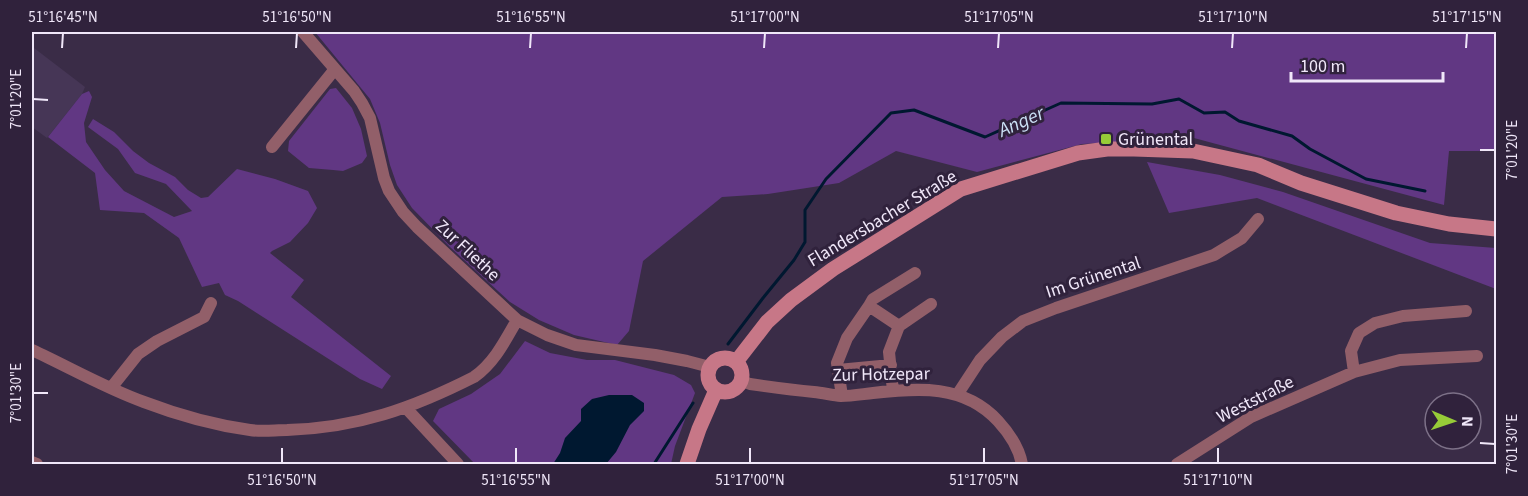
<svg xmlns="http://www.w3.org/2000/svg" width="1528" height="496" font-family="'Source Sans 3',sans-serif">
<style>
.built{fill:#463656}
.green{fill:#613783}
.water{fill:#001830}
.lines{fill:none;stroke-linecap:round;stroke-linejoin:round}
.stream{stroke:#001830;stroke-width:3}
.street{stroke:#925f69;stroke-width:12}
.secondary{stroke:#c77787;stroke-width:15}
.ticks{fill:none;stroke:#f0e7f9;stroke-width:2}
.poi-dot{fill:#97cc38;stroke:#30223c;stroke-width:2}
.labels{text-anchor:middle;stroke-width:6;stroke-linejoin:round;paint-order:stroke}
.poi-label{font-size:18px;fill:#f0e7f9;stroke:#30223c;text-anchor:start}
.street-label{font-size:18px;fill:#f0e7f9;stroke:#30223c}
.water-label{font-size:20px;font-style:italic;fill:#cadff4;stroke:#30223c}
.neatline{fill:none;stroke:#f0e7f9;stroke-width:2}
.ticks-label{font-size:15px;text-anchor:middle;fill:#f0e7f9}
</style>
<rect width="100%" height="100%" fill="#3a2c47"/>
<path class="built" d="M 34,48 L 85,87 L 82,94 L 47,138 L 32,127 L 32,52 Z"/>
<path class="green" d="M 315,32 L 1496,32 L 1496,151 L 1449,151 L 1444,205 L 1194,138 L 1082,144 L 977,172 L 896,151 L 839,183 L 768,194 L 722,197 L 643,261 L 629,331 L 617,345 L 574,335 L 539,320 L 510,302 L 450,247 L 412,208 L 397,185 L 390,165 L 380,123 L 370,99 Z
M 336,88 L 352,108 L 361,129 L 367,156 L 362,163 L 343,171 L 333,170 L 309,168 L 288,151 L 289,141 L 330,89 Z
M 89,91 L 92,97 L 84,123 L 86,142 L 105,170 L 124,191 L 174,217 L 192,211 L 166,184 L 135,173 L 118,149 L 88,127 L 93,119 L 114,132 L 133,151 L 149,163 L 175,177 L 188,190 L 201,198 L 208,197 L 237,169 L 275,179 L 308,191 L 317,208 L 308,223 L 290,242 L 272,251 L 270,253 L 304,280 L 291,297 L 391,376 L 382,389 L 360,379 L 238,301 L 225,295 L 219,283 L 202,287 L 179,238 L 144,213 L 100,210 L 95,173 L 48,137 L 82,94 Z
M 1147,162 L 1220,175 L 1283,192 L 1430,243 L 1496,248 L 1496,289 L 1257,198 L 1169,213 Z
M 525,341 L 550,353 L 587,360 L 615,360 L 674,375 L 691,385 L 695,393 L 675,446 L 671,464 L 475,464 L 433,421 L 439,409 L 471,394 L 500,374 Z"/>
<path class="water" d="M 609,395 L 632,395 L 644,403 L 644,411 L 630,425 L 616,452 L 606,464 L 553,464 L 560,453 L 565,438 L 581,421 L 581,409 L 592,399 Z"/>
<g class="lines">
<path class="stream" d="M 728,344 L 763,298 L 794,260 L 805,242 L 805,210 L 826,179 L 891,113 L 914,110 L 985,137 L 1061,103 L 1152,104 L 1179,99 L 1204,113 L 1225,112 L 1239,121 L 1292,136 L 1310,149 L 1366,179 L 1425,191
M 654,464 L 693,403"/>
<path class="street" d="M 303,32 L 354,91 L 362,103 L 370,118 L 384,178 L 389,191 L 403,212 L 417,227 L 517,320 L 547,335 L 576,345 L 655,355 L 687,361 L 710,367
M 272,147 L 335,69
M 869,306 L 873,299 L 915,273
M 899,326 L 931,304
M 32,350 C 69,367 105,388 144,402 C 178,415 214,425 250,430 C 262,432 275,430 287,430 C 357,428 413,408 474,377 C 494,363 505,341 517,320
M 838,370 L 891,365
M 1354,372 L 1351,351 L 1359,333 L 1375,323 L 1403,316 L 1466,311
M 742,381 L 750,384 C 771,387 793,390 814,392 C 823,393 832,395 841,396 C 852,396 863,394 873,393 C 918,388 964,384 998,421 C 1010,434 1019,448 1022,464
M 111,388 L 138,354 L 157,341 L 204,317 L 211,303
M 957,395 L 980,360 L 1002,337 L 1023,321 L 1056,308 L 1214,255 L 1242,238 L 1258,219
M 842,396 L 837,363 L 847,338 L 869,306 L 899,326 L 889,352 L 893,391
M 406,408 L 458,464
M 32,462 L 37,464
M 1177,464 L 1251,417 L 1354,372 L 1400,360 L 1477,356"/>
<path class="secondary" d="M708 375a17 17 0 1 1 34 0a17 17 0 1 1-34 0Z
M 736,362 L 767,322 L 791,300 L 833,269 L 961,189 L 1078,153 L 1107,149 L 1134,149 L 1193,151 L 1258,165 L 1301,183 L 1396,213 L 1449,224 L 1496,229
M 687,464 L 699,429 L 716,390"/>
</g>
<path class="ticks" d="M 62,48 L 63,33M 296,48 L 297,33M 530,48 L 531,33M 764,48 L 765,33M 998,48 L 999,33M 1232,48 L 1233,33M 1466,48 L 1467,33M 33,99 L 48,100M 1480,150 L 1495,150M 33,393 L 48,393M 1480,443 L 1495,444M 282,463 L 282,448M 516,463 L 516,448M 750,463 L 750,448M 984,463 L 984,448M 1218,463 L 1218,448"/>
<rect class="poi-dot" x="1100" y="133" width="12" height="12" rx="3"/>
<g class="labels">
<g class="poi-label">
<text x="1118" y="145">Grünental</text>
</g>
<g class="street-label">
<text transform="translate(882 218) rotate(-31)" y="6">Flandersbacher Straße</text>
<text transform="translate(468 250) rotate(43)" y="6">Zur Fliethe</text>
<text transform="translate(1093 277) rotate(-18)" y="6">Im Grünental</text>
<text transform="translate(881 374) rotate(-1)" y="6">Zur Hotzepar</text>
<text transform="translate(1255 399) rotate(-27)" y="6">Weststraße</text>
</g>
<g class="water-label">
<text transform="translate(1021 121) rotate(-24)" y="7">Anger</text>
</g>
</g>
<rect width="1528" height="496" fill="none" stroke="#30223c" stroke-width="66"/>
<g transform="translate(1453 421) rotate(92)"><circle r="28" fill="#30223c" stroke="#7d7188" stroke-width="1.5"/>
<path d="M0-4.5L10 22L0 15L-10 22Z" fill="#97cc38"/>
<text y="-9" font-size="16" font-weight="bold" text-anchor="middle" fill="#f0e7f9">N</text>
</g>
<path d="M1291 72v9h152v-9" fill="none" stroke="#f0e7f9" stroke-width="3"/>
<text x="1300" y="72" font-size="18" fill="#f0e7f9" stroke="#30223c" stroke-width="4.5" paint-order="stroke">100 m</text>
<rect x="33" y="33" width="1462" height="430" class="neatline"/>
<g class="ticks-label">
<text x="63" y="22">51°16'45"N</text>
<text x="297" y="22">51°16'50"N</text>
<text x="531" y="22">51°16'55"N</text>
<text x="765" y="22">51°17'00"N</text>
<text x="999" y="22">51°17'05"N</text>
<text x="1233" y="22">51°17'10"N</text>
<text x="1467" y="22">51°17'15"N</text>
<text transform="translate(16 99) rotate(-90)" y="5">7°01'20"E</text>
<text transform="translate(1512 150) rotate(-90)" y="5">7°01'20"E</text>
<text transform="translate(16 393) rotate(-90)" y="5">7°01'30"E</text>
<text transform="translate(1512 444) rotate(-90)" y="5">7°01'30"E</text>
<text x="282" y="485">51°16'50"N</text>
<text x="516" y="485">51°16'55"N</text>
<text x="750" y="485">51°17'00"N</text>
<text x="984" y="485">51°17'05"N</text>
<text x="1218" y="485">51°17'10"N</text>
</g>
</svg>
